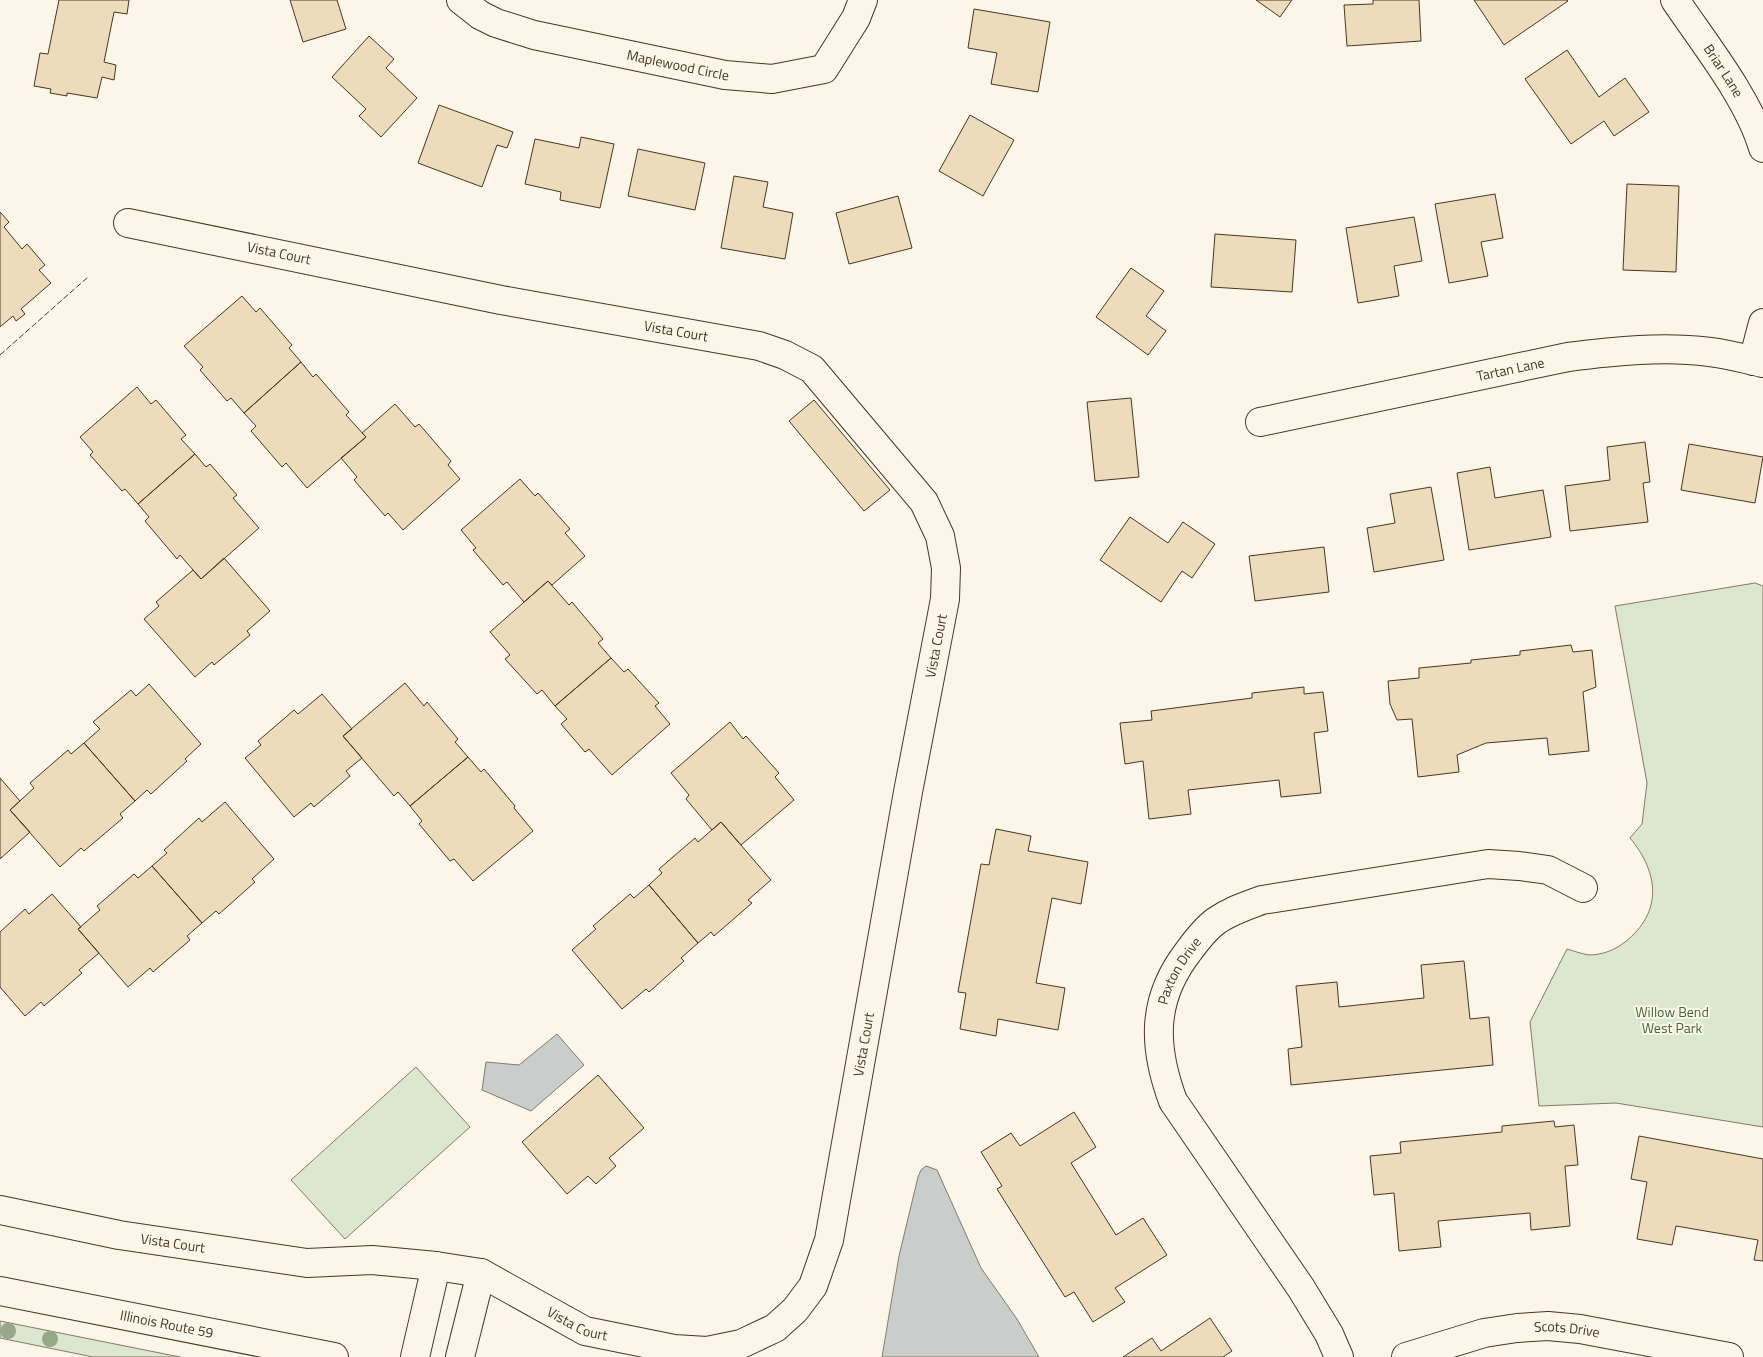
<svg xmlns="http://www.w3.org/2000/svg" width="1763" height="1357" font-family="'Titillium Web',sans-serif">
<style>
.green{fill:#dce7d0;stroke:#887966}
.water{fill:#c9cecd;stroke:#887966}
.building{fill:#ecdcbc;stroke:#4a3520}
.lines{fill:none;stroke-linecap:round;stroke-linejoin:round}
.minor-casing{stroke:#4a3520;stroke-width:30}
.major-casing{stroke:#4a3520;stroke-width:30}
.minor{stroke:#fbf6e9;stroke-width:28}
.major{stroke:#fbf6e9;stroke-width:28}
.fence{stroke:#4a3520;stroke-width:1;stroke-dasharray:6 2.5;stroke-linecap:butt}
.tree{fill:#96a887}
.labels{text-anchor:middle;stroke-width:4;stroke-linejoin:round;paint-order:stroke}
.street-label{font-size:14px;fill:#4a3520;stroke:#fbf6e9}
.park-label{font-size:14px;fill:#436837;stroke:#fbf6e9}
</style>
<rect width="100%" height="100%" fill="#fbf6e9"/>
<path class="green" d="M 1755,583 L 1763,586 L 1763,1127 L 1616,1103 L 1539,1106 L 1530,1022 L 1567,949 C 1574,951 1582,954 1589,955 C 1602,955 1615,950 1625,942 C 1663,912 1659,873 1630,838 L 1642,824 L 1647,783 L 1615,606 Z
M 416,1067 L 470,1127 L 345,1239 L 291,1180 Z
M 0,1321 L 180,1357 L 93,1357 L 0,1338 Z"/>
<path class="water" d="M 557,1034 L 584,1065 L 531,1111 L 482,1090 L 486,1062 L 519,1065 Z
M 926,1166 L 937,1170 L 981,1268 L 1017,1319 L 1039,1357 L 882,1357 L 899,1256 L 918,1177 L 921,1170 Z"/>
<path class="building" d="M 59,0 L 129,0 L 127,14 L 114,12 L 104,62 L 116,65 L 114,80 L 102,77 L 97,98 L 67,93 L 67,96 L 50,93 L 51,89 L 34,86 L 40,53 L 48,54 Z
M 290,0 L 337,0 L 346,29 L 303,42 Z
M 1256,0 L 1292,0 L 1280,17 Z
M 1373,0 L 1419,0 L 1421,41 L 1347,46 L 1344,5 L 1373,4 Z
M 1474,0 L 1567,0 L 1568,1 L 1504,45 Z
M 974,9 L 1050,22 L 1038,92 L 991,84 L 997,53 L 968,48 Z
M 369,36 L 394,59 L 386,68 L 417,98 L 381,137 L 359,116 L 366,109 L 332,77 Z
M 1567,50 L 1599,97 L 1625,78 L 1649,112 L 1614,136 L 1604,121 L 1571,144 L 1525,79 Z
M 439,105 L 513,132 L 507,148 L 497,145 L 482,187 L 418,163 Z
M 970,115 L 1014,140 L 983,196 L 939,171 Z
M 581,137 L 614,144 L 600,208 L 560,200 L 561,192 L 525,184 L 535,139 L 579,148 Z
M 638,149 L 705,163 L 695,210 L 628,196 Z
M 734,176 L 768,182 L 763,207 L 793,213 L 785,259 L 721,248 Z
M 1627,184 L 1679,186 L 1676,272 L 1623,270 Z
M 1495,194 L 1503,238 L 1481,242 L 1488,276 L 1449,283 L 1435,204 Z
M 898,196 L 912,248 L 849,264 L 836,213 Z
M 0,212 L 9,222 L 4,227 L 22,249 L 27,244 L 45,265 L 39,270 L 51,283 L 21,309 L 25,314 L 16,321 L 13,316 L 0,327 Z
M 1414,217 L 1422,261 L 1394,266 L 1399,296 L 1358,303 L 1346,228 Z
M 1215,234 L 1296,240 L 1292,292 L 1211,287 Z
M 1131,268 L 1164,291 L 1146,316 L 1166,331 L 1148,355 L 1096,317 Z
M 242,296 L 256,312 L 260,308 L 292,345 L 289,348 L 301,362 L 244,413 L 231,398 L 227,401 L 200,370 L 203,367 L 184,346 Z
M 301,362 L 313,377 L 316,374 L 349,412 L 346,415 L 366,437 L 307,488 L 286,463 L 282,467 L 251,431 L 256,426 L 244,413 Z
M 137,387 L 151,404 L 156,400 L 186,435 L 181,439 L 195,454 L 138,504 L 125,489 L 122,491 L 90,455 L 93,452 L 80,437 Z
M 1131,398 L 1139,477 L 1095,481 L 1087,402 Z
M 814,400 L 890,490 L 864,511 L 789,421 Z
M 395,404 L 415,427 L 419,424 L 451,461 L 448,465 L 460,479 L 403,530 L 388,513 L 385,516 L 354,480 L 357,477 L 341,458 L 366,437 L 362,433 Z
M 1645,442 L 1650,482 L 1643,483 L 1648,522 L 1570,531 L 1565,486 L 1610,480 L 1607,447 Z
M 1689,444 L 1763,457 L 1755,503 L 1681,490 Z
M 195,454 L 206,467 L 210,464 L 237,495 L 233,498 L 259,528 L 201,579 L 180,555 L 177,559 L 145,521 L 149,517 L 138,504 Z
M 1490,467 L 1495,498 L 1543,490 L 1551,537 L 1469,550 L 1457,473 Z
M 520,479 L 535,496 L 538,493 L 570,529 L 565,533 L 585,556 L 552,585 L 548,581 L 524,602 L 507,582 L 503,585 L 473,550 L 476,548 L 461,530 Z
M 1431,487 L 1444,560 L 1374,572 L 1367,528 L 1395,523 L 1390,494 Z
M 1130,517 L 1168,543 L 1183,522 L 1215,544 L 1192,578 L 1182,571 L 1161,602 L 1100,560 Z
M 1324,547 L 1329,592 L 1255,601 L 1249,556 Z
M 224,558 L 270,611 L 247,631 L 250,635 L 214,665 L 212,662 L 195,677 L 144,619 L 159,606 L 156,602 L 193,570 L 201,579 Z
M 548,581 L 569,605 L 572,602 L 603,639 L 598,643 L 611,658 L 555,706 L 542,690 L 537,694 L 505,659 L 510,655 L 490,632 Z
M 1571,645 L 1573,652 L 1592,650 L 1596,687 L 1583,692 L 1589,751 L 1549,755 L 1547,738 L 1486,743 L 1457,755 L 1459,772 L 1418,777 L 1412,719 L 1397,720 L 1390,704 L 1388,681 L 1419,678 L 1419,668 L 1471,663 L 1471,660 L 1520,655 L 1520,651 Z
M 611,658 L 624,672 L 628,669 L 659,703 L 655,706 L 670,724 L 612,775 L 589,749 L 585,752 L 561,724 L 567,719 L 555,706 Z
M 405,683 L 424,706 L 427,702 L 458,739 L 455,742 L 468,757 L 410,806 L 398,792 L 394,796 L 343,736 Z
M 149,684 L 201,744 L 185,759 L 187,761 L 151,794 L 147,790 L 135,801 L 84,743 L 100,729 L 93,722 L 131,690 L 136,696 Z
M 1304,687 L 1304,694 L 1323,692 L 1328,731 L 1314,733 L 1321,793 L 1281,797 L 1279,780 L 1188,790 L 1191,814 L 1149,819 L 1143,761 L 1125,764 L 1120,723 L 1152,720 L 1151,711 L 1252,698 L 1252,693 Z
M 322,694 L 352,729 L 343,736 L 362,758 L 346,771 L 350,776 L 314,807 L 311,803 L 294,817 L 245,758 L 261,745 L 258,741 L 294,710 L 298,714 Z
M 730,722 L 743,739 L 746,736 L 779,773 L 775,777 L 794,800 L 741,845 L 721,822 L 712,830 L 686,799 L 689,795 L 671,773 Z
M 84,743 L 135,801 L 120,814 L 123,818 L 84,851 L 81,848 L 60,867 L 10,810 L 34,788 L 30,783 L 68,750 L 71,754 Z
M 468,757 L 481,772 L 484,769 L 515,806 L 514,808 L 533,831 L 473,881 L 454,859 L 450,861 L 419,824 L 422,821 L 410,806 Z
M 0,778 L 20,801 L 10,810 L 30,832 L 0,859 Z
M 225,802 L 274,859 L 252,879 L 255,882 L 219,914 L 216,911 L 202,923 L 152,866 L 167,853 L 164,850 L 199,818 L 202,822 Z
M 721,822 L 771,880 L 748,900 L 752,903 L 714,936 L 711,932 L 698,943 L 649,885 L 662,873 L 659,869 L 695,838 L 698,842 Z
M 996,829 L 1031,836 L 1028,851 L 1088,862 L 1081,904 L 1052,898 L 1036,983 L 1065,988 L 1058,1030 L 998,1019 L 996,1036 L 960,1029 L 966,993 L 958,992 L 981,864 L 989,865 Z
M 152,866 L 202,923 L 187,936 L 190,940 L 153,972 L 150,968 L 128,987 L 78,929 L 100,910 L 97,906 L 134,874 L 138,878 Z
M 649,885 L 698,943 L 681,958 L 684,961 L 649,992 L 646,989 L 622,1009 L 572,950 L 596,929 L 593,926 L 630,894 L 634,898 Z
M 52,894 L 81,927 L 78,929 L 99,953 L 79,970 L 82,973 L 44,1006 L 41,1002 L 25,1016 L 0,987 L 0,932 L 25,909 L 29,914 Z
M 1464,961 L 1470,1019 L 1489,1017 L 1493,1065 L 1291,1085 L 1288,1049 L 1302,1047 L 1296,986 L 1337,982 L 1339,1007 L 1424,998 L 1421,965 Z
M 598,1075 L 644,1128 L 609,1158 L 616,1166 L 596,1184 L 588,1176 L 567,1194 L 522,1142 Z
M 1074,1112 L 1096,1147 L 1071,1163 L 1116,1235 L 1143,1218 L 1167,1255 L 1115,1288 L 1125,1302 L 1093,1322 L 1074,1292 L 1065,1297 L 997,1189 L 1002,1186 L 981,1152 L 1011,1133 L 1020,1146 Z
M 1554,1121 L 1555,1127 L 1574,1125 L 1578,1165 L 1565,1166 L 1570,1226 L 1531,1230 L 1530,1213 L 1438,1221 L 1441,1247 L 1399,1251 L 1394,1193 L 1374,1195 L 1370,1156 L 1401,1153 L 1400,1142 L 1502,1132 L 1502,1126 Z
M 1639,1136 L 1763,1159 L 1763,1261 L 1754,1260 L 1758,1240 L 1676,1226 L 1672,1245 L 1637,1239 L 1647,1182 L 1631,1179 Z
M 1210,1318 L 1232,1351 L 1223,1357 L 1123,1357 L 1152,1338 L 1161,1351 Z"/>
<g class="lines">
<g class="minor-casing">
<g id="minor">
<path id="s1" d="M 461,0 L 480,15 L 496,23 L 534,35 L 725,75 L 772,79 L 824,69 L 856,18 L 863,0"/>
<path id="s2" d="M 1675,0 C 1704,43 1749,99 1763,148"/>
<path d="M 1753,361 L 1763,323"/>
<path id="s3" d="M 1260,422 L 1568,357 C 1615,351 1663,346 1710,352 C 1728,354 1745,359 1763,363"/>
<path id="s4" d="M 0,1210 L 119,1235 L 307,1263 L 372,1260 L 436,1266 L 481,1273 L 585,1331 L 674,1349 L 707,1351 L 741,1344 L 775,1328 L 795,1310 L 813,1286 L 829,1240 L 908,792 L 945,599 L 946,568 L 940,536 L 924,502 L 812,369 L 785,355 L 759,346 L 501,300 L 128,223"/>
<path d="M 415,1357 L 436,1266"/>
<path d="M 460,1357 L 481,1273"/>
<path id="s5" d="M 1339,1357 L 1329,1334 L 1301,1288 L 1173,1101 C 1153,1047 1151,1000 1188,952 C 1196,941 1205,929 1216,921 C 1230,911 1246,906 1262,900 L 1488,864 L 1519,866 L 1548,870 L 1583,888"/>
<path id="s6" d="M 1406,1357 L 1484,1333 L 1517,1328 L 1548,1326 L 1580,1329 L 1729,1357"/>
</g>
</g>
<g class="major-casing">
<g id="major">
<path id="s7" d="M 0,1291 L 334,1357"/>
</g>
</g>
<use href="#minor" class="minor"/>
<use href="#major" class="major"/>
<path class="fence" d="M 0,355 L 88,277"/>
</g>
<g class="tree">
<circle cx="8" cy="1331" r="8"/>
<circle cx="50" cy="1339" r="8"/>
</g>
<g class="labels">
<g class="street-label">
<text dy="5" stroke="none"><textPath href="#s1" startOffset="229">Maplewood Circle</textPath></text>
<text dy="5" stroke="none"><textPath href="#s2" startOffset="86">Briar Lane</textPath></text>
<text transform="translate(279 253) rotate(12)" y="5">Vista Court</text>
<text transform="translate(676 331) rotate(10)" y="5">Vista Court</text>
<text dy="5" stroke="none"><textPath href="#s3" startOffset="256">Tartan Lane</textPath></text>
<text dy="5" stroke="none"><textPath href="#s4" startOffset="1511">Vista Court</textPath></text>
<text dy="5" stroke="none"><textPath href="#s5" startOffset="442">Paxton Drive</textPath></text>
<text dy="5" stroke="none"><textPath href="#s4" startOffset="1106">Vista Court</textPath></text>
<text dy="5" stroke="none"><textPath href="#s4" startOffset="176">Vista Court</textPath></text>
<text dy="5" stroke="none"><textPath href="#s4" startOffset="596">Vista Court</textPath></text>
<text dy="5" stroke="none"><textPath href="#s7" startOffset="170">Illinois Route 59</textPath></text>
<text dy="5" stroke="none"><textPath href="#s6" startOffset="165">Scots Drive</textPath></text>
</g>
<g class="park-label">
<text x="1672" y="1017">Willow Bend<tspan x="1672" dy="16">West Park</tspan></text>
</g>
</g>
</svg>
